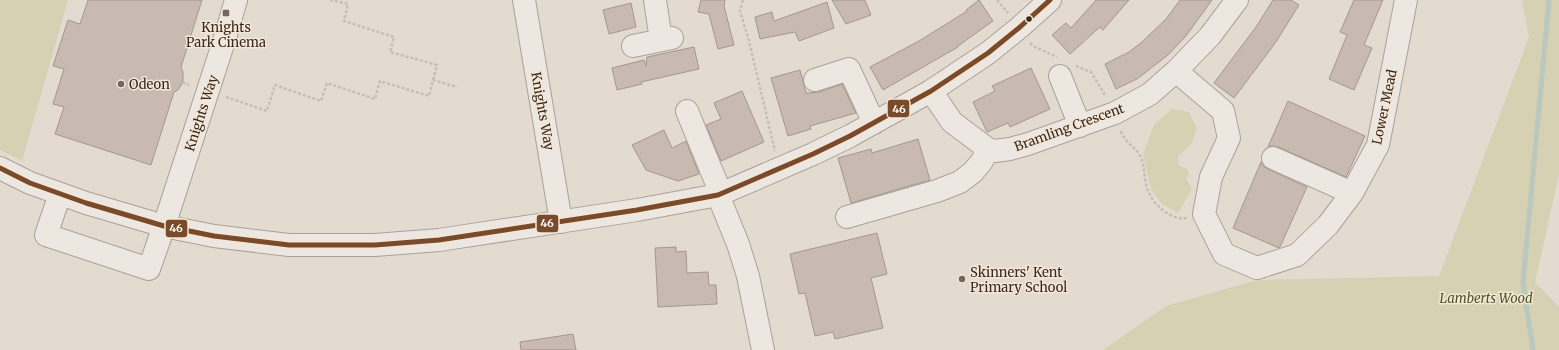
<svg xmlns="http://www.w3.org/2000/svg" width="1559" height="350" font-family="Merriweather,serif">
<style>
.green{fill:#d6d1b3}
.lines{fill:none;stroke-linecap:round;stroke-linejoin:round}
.stream{stroke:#bac8be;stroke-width:5}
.building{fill:#c8b9b1;stroke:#a4978f}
.minor-casing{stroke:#aaa198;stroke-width:24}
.path{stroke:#c5beb8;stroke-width:2.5;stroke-dasharray:3 2;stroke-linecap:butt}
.minor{stroke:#ece7e1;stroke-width:22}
.bus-1-casing{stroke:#f4e7d7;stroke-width:8}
.bus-1{stroke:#7a4b2a;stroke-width:5}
.poi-dot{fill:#74675e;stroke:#f4e7d7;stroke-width:1.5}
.bus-dot{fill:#382920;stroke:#f4e7d7;stroke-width:1.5}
.labels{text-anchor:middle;stroke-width:3;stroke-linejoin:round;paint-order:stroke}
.poi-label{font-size:13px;fill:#382920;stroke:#f4e7d7;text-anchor:start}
.street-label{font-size:13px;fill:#382920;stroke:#f4e7d7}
.park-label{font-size:13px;font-style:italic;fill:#4f5428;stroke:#f4e7d7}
.line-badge{stroke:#f4e7d7;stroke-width:1.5}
.badge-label{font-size:11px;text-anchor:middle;font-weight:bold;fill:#fff}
</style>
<rect width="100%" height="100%" fill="#e4dbd0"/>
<path class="green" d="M 0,0 L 68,0 L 22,161 L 0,150 Z
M 1522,0 L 1559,0 L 1559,175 L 1535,282 L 1559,307 L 1559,350 L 1103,350 L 1166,306 L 1257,280 L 1439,276 L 1529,37 Z
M 1172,109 L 1189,112 L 1197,128 L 1192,143 L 1178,157 L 1179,166 L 1187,169 L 1189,174 L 1186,178 L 1192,189 L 1178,213 L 1162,204 L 1151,189 L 1143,154 L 1154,125 Z"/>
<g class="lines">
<path class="stream" d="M 1533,350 L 1523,282 L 1549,0"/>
</g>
<path class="building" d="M 88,0 L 202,0 L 181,67 L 183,72 L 183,82 L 178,90 L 174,92 L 151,165 L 55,134 L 64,107 L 53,104 L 64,69 L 53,66 L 68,20 L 80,24 Z
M 701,0 L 725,0 L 724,6 L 734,45 L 718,49 L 709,14 L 698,12 Z
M 832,0 L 865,0 L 871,15 L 846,24 Z
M 979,0 L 993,21 L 958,46 L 958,47 L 883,90 L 870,67 L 919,41 L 967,11 L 966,10 Z
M 1096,0 L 1129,0 L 1103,30 L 1100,27 L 1070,54 L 1052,35 L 1066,23 L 1071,28 Z
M 1180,0 L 1212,0 L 1186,36 L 1168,55 L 1137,79 L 1116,89 L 1105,64 L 1129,52 L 1142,42 L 1166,19 Z
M 1273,0 L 1291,0 L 1299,5 L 1276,42 L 1234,98 L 1214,83 L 1256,27 Z
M 1354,0 L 1383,0 L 1364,45 L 1372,48 L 1354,90 L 1329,79 L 1347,35 L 1340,32 Z
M 827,2 L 834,28 L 799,41 L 795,32 L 760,39 L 755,17 L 772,12 L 774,21 Z
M 631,3 L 636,27 L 609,34 L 603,10 Z
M 694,47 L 699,69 L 641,82 L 642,84 L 617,90 L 612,68 L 644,60 L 646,66 L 647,57 Z
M 1031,68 L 1050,109 L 1010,127 L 1008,123 L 987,132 L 973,102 L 995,91 L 992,86 Z
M 800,70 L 806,93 L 819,92 L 842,84 L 856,113 L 810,126 L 811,129 L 788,136 L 771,78 Z
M 742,91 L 764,142 L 721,161 L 706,125 L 721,119 L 714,103 Z
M 1288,101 L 1365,136 L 1346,177 L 1278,147 L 1272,146 L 1268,147 Z
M 664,130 L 672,148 L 686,141 L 699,174 L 678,181 L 646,170 L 632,145 Z
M 918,139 L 930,180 L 851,203 L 838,158 L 871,149 L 872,153 Z
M 1261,162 L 1263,166 L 1268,169 L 1307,187 L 1280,247 L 1279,248 L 1233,228 Z
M 877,233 L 887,274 L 871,278 L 883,328 L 835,339 L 833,332 L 815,336 L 805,293 L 799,294 L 790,254 Z
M 676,247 L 676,252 L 686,251 L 687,273 L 708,272 L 709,285 L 716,285 L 717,304 L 658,307 L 655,248 Z
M 573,334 L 576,350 L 521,350 L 520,342 Z"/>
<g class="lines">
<g class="minor-casing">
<path id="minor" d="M 524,0 L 561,222
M 655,0 L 661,40
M 633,46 L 672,38
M 1176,71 L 1223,111 L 1229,138 L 1211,177 L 1204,214 L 1224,254 L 1257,268 L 1297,255 L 1328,225 L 1352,193 L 1378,145 L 1406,0
M 1060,76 L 1080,126
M 815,80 L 849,69 L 874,123
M 931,91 L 952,122 L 988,149 L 995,151 L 1010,149 L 1028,144 L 1115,113 L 1150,94 L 1176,71 L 1210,36 L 1237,0
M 687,111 L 721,194
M 1273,158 L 1352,193
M 0,168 L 30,183 L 86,203 L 164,226 L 214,236 L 289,245 L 375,245 L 439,240 L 637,210 L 718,195 L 813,154 L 850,136 L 931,91 L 988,53 L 1020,27 L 1050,0
M 60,194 L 46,235 L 149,269 L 164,226 L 225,38 L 236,0
M 718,195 L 738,244 L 748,276 L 763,350
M 847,217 L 937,191 L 960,182 L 973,172 L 982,161 L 988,149"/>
</g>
<path class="path" d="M 330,0 L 348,4 L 344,21 L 394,37 L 390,52 L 437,65 L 433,80
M 743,0 L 740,11 L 749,41 L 775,151
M 997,0 L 1008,13
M 1030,43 L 1033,46 L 1057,57
M 1076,66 L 1091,72 L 1106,97
M 183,82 L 189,85
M 226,97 L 267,111 L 275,85 L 321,101 L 327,83 L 375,99 L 380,81 L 429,96 L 433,80 L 457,87
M 1121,131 C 1125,143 1134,146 1140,155 C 1146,167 1143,183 1150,195 C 1156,207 1173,221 1187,218"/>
<use href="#minor" class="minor"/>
<g class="bus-1-casing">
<path id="bus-1" d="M 0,168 L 30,183 L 86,203 L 164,226 L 214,236 L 289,245 L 375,245 L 439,240 L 637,210 L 718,195 L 813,154 L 850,136 L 931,91 L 988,53 L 1020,27 L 1050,0"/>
</g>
<use href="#bus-1" class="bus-1"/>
</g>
<g class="poi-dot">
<rect x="222" y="9" width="8" height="8" rx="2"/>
<circle cx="121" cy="84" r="4"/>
<circle cx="962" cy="279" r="4"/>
</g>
<circle class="bus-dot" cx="1029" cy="19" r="3.5"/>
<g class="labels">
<g class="poi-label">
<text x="226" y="32" text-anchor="middle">Knights<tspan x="226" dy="15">Park Cinema</tspan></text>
<text x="129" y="89">Odeon</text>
<text x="970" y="277">Skinners' Kent<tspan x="970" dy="15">Primary School</tspan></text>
</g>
<g class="street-label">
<text transform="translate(1384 107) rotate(-78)" y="5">Lower Mead</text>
<text transform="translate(543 111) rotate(80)" y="5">Knights Way</text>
<text transform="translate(201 113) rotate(-72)" y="5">Knights Way</text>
<text transform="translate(1069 127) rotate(-20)" y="5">Bramling Crescent</text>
</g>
<g class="park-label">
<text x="1486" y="303">Lamberts Wood</text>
</g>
</g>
<g class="line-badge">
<rect x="887" y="99" width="23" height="19" rx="4" fill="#7a4b2a"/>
<rect x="536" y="214" width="23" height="19" rx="4" fill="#7a4b2a"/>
<rect x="165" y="219" width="23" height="19" rx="4" fill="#7a4b2a"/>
</g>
<g class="badge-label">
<text x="899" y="113">46</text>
<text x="547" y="227">46</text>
<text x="176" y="232">46</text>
</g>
</svg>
